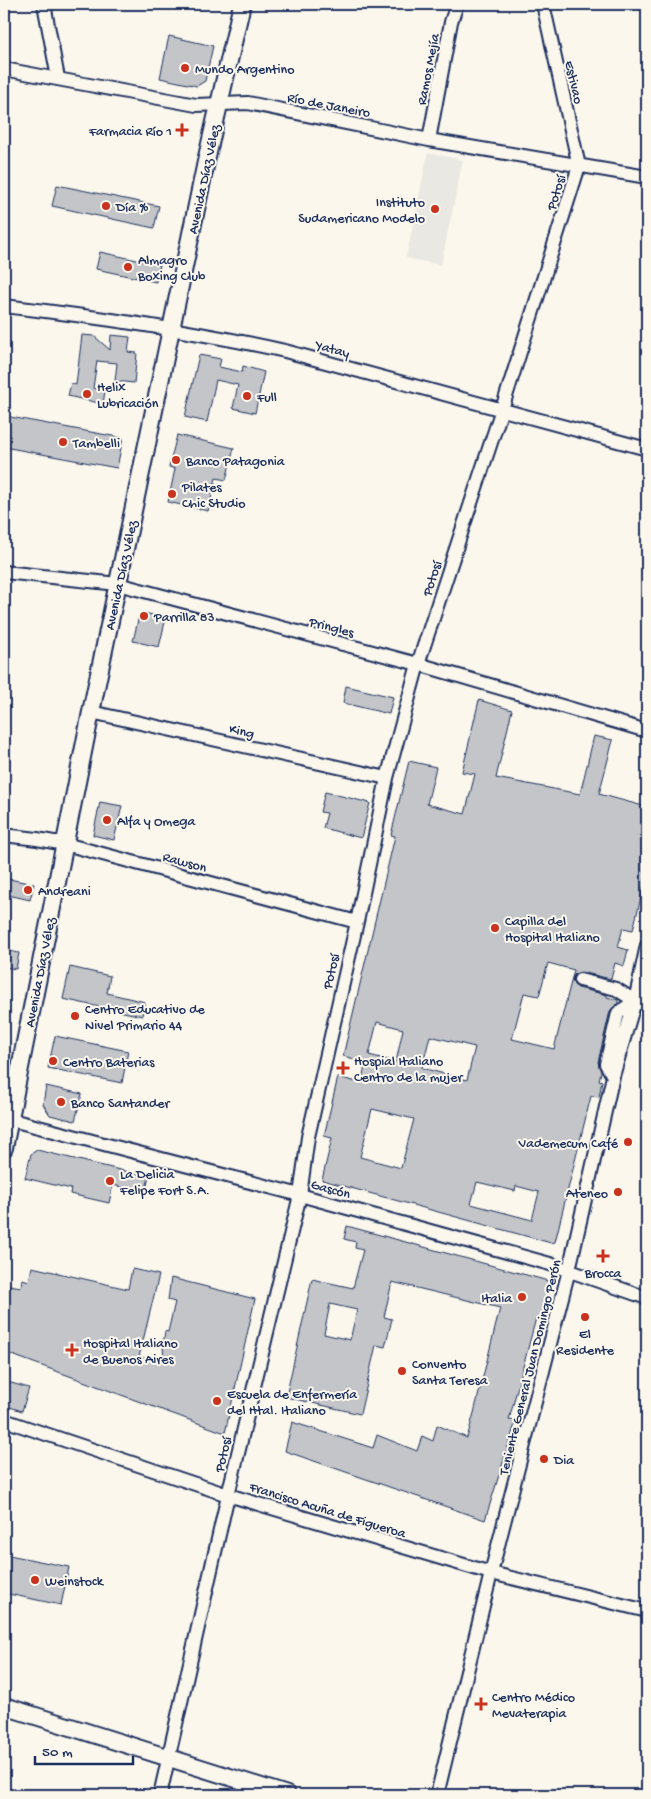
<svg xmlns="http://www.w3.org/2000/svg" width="651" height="1799" font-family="'Gochi Hand',sans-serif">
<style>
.built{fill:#eae8e2}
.building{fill:#c3c5c9;stroke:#1b2f5e;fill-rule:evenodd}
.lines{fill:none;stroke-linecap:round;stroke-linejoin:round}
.minor-casing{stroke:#1b2f5e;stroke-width:16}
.major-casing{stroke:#1b2f5e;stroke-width:20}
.minor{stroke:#fbf7ec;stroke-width:12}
.major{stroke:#fbf7ec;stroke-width:16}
.poi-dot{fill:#c8321e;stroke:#fbf7ec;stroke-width:2}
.labels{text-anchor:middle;stroke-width:4;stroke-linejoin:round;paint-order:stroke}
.poi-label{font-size:14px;fill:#1b2f5e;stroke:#fbf7ec;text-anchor:start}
.street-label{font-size:14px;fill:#1b2f5e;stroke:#fbf7ec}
</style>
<rect width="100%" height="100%" fill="#fbf7ec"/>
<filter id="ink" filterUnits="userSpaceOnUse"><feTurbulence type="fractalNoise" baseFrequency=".02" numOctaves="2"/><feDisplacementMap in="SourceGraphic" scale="10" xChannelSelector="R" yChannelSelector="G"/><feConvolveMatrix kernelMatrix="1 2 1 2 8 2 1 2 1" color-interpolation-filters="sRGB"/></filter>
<g filter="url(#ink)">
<path class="built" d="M 428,153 L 463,160 L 441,265 L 406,258 Z"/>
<path class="building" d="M 169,36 L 213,46 L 205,81 L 197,86 L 160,78 Z
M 57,185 L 159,206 L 154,228 L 52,206 Z
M 100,252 L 160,265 L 156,282 L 96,269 Z
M 82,335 L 94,336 L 110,350 L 111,335 L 130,337 L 128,352 L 137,353 L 134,383 L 115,381 L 117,363 L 97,361 L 93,388 L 105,391 L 103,404 L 68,396 L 71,383 L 76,385 Z
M 199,355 L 221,359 L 219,367 L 242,372 L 243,366 L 264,372 L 255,413 L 233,408 L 238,385 L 216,380 L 207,422 L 185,417 Z
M 5,416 L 123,438 L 117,468 L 4,447 Z
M 177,435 L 234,448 L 226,480 L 216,478 L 208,511 L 168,502 L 175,469 L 169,467 Z
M 144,613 L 166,618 L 159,647 L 133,641 L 139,616 Z
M 346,686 L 393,697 L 389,714 L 343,703 Z
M 479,700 L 512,710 L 496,778 L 580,794 L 594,736 L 613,740 L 599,794 L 647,807 L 647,873 L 633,930 L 623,928 L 618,947 L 628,950 L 624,966 L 615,963 L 611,979 L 581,972 L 575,974 L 572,979 L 574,985 L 578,988 L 607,995 L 607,997 L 618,1000 L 618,1003 L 610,1011 L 598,1062 L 601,1072 L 599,1080 L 602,1081 L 599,1097 L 591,1096 L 555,1242 L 551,1243 L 322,1180 L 332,1138 L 324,1136 L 338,1077 L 361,1083 L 366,1062 L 343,1056 L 395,836 L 391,835 L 409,761 L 436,767 L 427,804 L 465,814 L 475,774 L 462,772 ZM 548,963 L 574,970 L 554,1049 L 512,1039 L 524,993 L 539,996 ZM 377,1022 L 403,1029 L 396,1062 L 369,1055 ZM 430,1036 L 475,1047 L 467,1080 L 422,1068 ZM 372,1109 L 414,1119 L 401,1168 L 360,1157 ZM 477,1182 L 515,1191 L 516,1186 L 539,1192 L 532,1220 L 471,1204 Z
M 325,792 L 370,803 L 361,838 L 323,828 L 327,813 L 320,812 Z
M 100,802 L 122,806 L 114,840 L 93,835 Z
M 4,878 L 34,884 L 30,900 L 4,894 Z
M 4,950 L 19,953 L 16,969 L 4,967 Z
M 70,967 L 110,976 L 107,993 L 145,1002 L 142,1016 L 63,999 Z
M 55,1036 L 128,1051 L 122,1083 L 48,1068 Z
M 46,1086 L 82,1094 L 75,1121 L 50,1115 L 43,1104 Z
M 37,1150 L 149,1177 L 145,1193 L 113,1185 L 109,1203 L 70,1194 L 71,1189 L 25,1178 L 31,1154 Z
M 347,1226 L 552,1282 L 542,1320 L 536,1318 L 509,1420 L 516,1421 L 485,1520 L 285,1451 L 292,1422 L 373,1448 L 377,1435 L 417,1451 L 422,1436 L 433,1441 L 437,1425 L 467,1438 L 474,1413 L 500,1308 L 392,1282 L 384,1317 L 392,1319 L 385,1347 L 376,1345 L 360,1414 L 286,1397 L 312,1279 L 353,1288 L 363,1250 L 355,1248 L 356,1242 L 344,1239 ZM 330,1304 L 357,1310 L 350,1340 L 324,1334 Z
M 32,1267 L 128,1289 L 132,1269 L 159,1275 L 139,1357 L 164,1362 L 163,1345 L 165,1331 L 168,1332 L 175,1302 L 168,1300 L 171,1278 L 255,1299 L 225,1433 L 4,1352 L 4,1284 L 21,1287 L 22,1279 L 29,1281 Z
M 4,1381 L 29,1388 L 22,1411 L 4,1405 Z
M 4,1554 L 69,1567 L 61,1605 L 4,1593 Z"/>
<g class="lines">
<g class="minor-casing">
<path id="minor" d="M 44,4 L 58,78
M 4,69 L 196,105 L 248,103 L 429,140 L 647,177
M 429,140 L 451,22 L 457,4
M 4,306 C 98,317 192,330 285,351 L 647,449
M 4,572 L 118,584 L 418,664 L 647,731
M 91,712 L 387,778
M 4,835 L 37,839 L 65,844 L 357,922
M 580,980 L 616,989 L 635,1001 L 647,1005
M 613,1076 L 606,1064 L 618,1013 L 635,1001
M 4,1118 L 300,1195 L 550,1264 L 647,1298
M 4,1420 L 228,1495 L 491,1573 L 647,1611
M 160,1795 L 228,1495 L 300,1195 L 308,1137 L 357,922 L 387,778 L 418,664 L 502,409 L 579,166 L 543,4
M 437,1795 L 491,1573 L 569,1270 L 613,1076 L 635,1001 L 647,945"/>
</g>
<g class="major-casing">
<path id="major" d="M 4,1148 L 91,712 L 207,157 L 242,4
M 4,1706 L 287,1795"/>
</g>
<use href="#minor" class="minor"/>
<use href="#major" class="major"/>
</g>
</g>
<g class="poi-dot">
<circle cx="185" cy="68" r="5"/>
<path d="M179.5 122.5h5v5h5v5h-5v5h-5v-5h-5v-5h5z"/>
<circle cx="106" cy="206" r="5"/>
<circle cx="435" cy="209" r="5"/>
<circle cx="128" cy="267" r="5"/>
<circle cx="87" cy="394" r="5"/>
<circle cx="247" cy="396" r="5"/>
<circle cx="63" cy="442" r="5"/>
<circle cx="176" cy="460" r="5"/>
<circle cx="172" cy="494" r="5"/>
<circle cx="144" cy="616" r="5"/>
<circle cx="107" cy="820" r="5"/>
<circle cx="28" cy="890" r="5"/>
<circle cx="495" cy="928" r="5"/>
<circle cx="75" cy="1016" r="5"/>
<circle cx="53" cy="1061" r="5"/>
<path d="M340.5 1060.5h5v5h5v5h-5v5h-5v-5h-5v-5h5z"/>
<circle cx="61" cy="1102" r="5"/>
<circle cx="628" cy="1142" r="5"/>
<circle cx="110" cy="1181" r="5"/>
<circle cx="618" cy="1192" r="5"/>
<path d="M600.5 1248.5h5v5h5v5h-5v5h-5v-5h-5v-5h5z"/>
<circle cx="522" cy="1297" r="5"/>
<circle cx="585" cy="1317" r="5"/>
<path d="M69.5 1342.5h5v5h5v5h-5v5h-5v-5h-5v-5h5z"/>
<circle cx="402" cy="1371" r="5"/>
<circle cx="217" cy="1401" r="5"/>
<circle cx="544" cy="1459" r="5"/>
<circle cx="35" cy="1580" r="5"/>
<path d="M478.5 1696.5h5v5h5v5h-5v5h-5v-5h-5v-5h5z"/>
</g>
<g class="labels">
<g class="poi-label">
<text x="195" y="73">Mundo Argentino</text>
<text x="172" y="135" text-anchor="end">Farmacia Río 1</text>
<text x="425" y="206" text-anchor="end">Instituto<tspan x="425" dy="16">Sudamericano Modelo</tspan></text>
<text x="116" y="211">Día %</text>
<text x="138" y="264">Almagro<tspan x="138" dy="16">Boxing Club</tspan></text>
<text x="97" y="391">Helix<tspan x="97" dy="16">Lubricación</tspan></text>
<text x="257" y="401">Full</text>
<text x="73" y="447">Tambelli</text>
<text x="186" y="465">Banco Patagonia</text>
<text x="182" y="491">Pilates<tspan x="182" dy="16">Chic Studio</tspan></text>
<text x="154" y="621">Parrilla 83</text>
<text x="117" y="825">Alfa y Omega</text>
<text x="38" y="895">Andreani</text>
<text x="505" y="925">Capilla del<tspan x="505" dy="16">Hospital Italiano</tspan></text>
<text x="85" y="1013">Centro Educativo de<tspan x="85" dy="16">Nivel Primario 44</tspan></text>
<text x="354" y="1065">Hospial Italiano<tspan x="354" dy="16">Centro de la mujer</tspan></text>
<text x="63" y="1066">Centro Baterias</text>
<text x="71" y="1107">Banco Santander</text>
<text x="618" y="1147" text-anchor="end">Vademecum Café</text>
<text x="120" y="1178">La Delicia<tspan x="120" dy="16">Felipe Fort S.A.</tspan></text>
<text x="608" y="1197" text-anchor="end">Ateneo</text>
<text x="603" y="1277" text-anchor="middle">Brocca</text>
<text x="512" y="1302" text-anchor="end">Italia</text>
<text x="585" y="1338" text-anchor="middle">El<tspan x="585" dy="16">Residente</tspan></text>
<text x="83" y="1347">Hospital Italiano<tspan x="83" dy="16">de Buenos Aires</tspan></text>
<text x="412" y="1368">Convento<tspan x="412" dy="16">Santa Teresa</tspan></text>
<text x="227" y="1398">Escuela de Enfermería<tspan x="227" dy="16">del Htal. Italiano</tspan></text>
<text x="554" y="1464">Dia</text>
<text x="45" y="1585">Weinstock</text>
<text x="492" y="1701">Centro Médico<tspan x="492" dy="16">Mevaterapia</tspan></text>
</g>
<g class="street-label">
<text transform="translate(427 69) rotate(-79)" y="5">Ramos Mejía</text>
<text transform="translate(575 82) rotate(77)" y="5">Estivao</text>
<text transform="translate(329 104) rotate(11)" y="5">Río de Janeiro</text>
<text transform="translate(203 179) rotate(-78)" y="5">Avenida Díaz Vélez</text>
<text transform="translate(555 192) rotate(-73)" y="5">Potosí</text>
<text transform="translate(333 348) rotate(15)" y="5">Yatay</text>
<text transform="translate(120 575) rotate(-78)" y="5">Avenida Díaz Vélez</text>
<text transform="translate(431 578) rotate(-72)" y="5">Potosí</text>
<text transform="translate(332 626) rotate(15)" y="5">Pringles</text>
<text transform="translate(242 730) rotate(13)" y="5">King</text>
<text transform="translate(185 861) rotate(15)" y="5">Rawson</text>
<text transform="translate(330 971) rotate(-77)" y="5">Potosí</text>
<text transform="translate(39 972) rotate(-79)" y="5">Avenida Díaz Vélez</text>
<text transform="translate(331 1188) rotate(15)" y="5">Gascón</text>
<text transform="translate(529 1367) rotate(-76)" y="5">Teniente General Juan Domingo Perón</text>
<text transform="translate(222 1454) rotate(-77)" y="5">Potosí</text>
<text transform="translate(328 1509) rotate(17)" y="5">Francisco Acuña de Figueroa</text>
</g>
</g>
<rect width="651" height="1799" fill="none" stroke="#fbf7ec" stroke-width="20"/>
<rect x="10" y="10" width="631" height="1779" fill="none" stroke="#1b2f5e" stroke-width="2" filter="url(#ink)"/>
<path d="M35 1756v8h98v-8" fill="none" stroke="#1b2f5e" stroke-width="2.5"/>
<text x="42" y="1756" font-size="15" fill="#1b2f5e" stroke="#fbf7ec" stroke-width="4" paint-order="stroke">50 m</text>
</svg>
